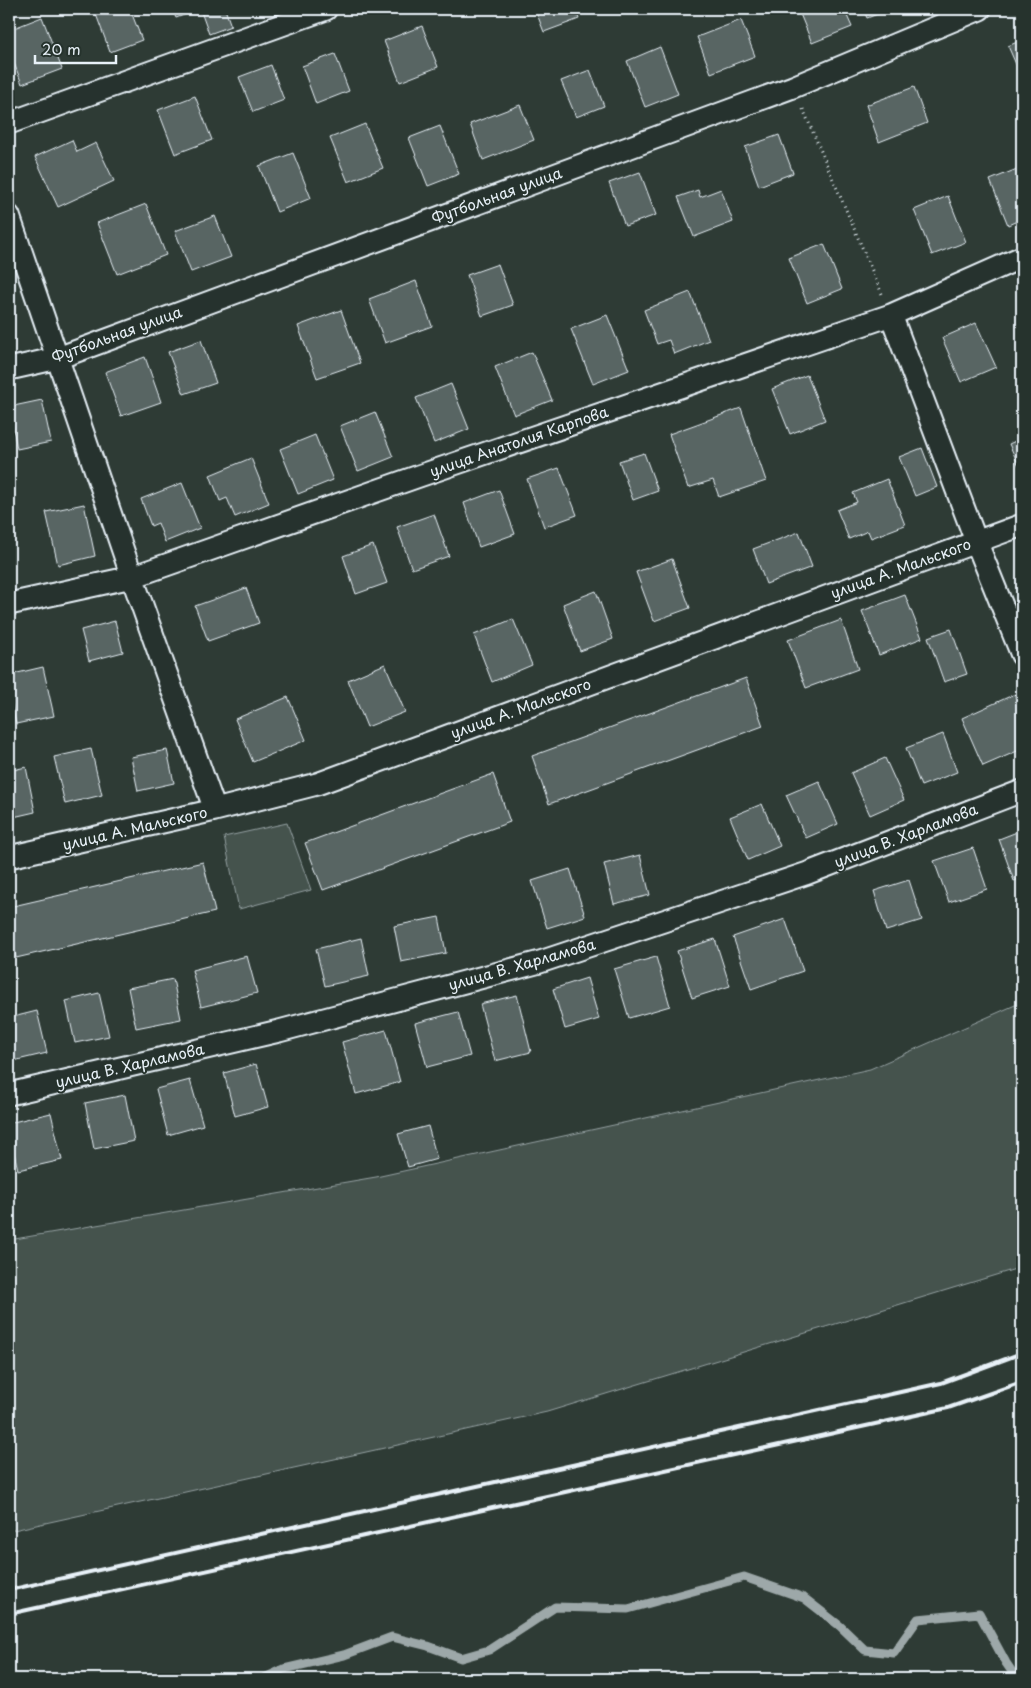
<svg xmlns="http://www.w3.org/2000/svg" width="1031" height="1688" font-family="'Playpen Sans',sans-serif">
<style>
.green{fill:#45524e;stroke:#96a2a3}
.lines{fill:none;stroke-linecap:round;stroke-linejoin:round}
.stream{stroke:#9da8a9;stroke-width:9}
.building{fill:#596563;stroke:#e8f1f8}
.street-casing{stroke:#e8f1f8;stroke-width:25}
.path{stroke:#e8f1f8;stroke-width:3;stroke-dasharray:1 4;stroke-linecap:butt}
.street{stroke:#26332d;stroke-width:21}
.rail{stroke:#e8f1f8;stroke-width:4}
.labels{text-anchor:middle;stroke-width:4;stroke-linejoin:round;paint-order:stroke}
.street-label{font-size:15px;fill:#e8f1f8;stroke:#26332d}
</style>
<rect width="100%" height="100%" fill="#2e3b35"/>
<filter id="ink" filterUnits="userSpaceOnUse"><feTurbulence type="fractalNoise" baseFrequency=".02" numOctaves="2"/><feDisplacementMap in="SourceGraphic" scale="10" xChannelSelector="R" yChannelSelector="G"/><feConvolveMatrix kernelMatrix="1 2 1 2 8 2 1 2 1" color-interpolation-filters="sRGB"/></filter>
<g filter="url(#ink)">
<path class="green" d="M 287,823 L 311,890 L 239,909 L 224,837 Z
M 1022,1002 L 1022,1267 L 547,1412 L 9,1531 L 9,1240 L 376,1177 L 870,1069 Z"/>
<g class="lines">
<path class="stream" d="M 262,1679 L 284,1669 L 344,1655 L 392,1637 L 428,1646 L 461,1658 L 489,1650 L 555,1607 L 628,1609 L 744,1577 L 804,1598 L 840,1626 L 865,1650 L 894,1653 L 918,1619 L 979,1613 L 1006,1663 L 1017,1679"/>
</g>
<path class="building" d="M 94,9 L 130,9 L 142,40 L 110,52 Z
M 172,9 L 225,9 L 231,26 L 209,34 L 200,9 L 176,18 Z
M 535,9 L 575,9 L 579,19 L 544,32 Z
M 798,9 L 844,9 L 852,27 L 812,43 Z
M 863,9 L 891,9 L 867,18 Z
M 42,17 L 62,69 L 22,84 L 9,50 L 9,30 Z
M 741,20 L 755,56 L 711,73 L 697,37 Z
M 422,26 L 438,67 L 400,82 L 384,41 Z
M 1022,40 L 1022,78 L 1008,46 Z
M 660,47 L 678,94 L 645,107 L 627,61 Z
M 335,54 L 349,91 L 316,104 L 302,66 Z
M 271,65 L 284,100 L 253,112 L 239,77 Z
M 590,70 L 604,106 L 576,117 L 561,81 Z
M 914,87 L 927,123 L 879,142 L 866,105 Z
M 195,96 L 212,140 L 175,154 L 158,110 Z
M 520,105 L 534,140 L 483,160 L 470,124 Z
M 365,124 L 383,168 L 348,182 L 330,138 Z
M 440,126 L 459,174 L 428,186 L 409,138 Z
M 779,135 L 793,173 L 759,186 L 745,147 Z
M 72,140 L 77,152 L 96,143 L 114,181 L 58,207 L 35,157 Z
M 293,153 L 311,198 L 277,212 L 259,166 Z
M 1022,167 L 1022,219 L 1008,225 L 990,180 Z
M 640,172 L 656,215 L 625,226 L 609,183 Z
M 721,189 L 733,222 L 694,237 L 678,197 L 698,190 L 700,197 Z
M 948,196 L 966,242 L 932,255 L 914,210 Z
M 146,204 L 166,255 L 117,274 L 97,223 Z
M 215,216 L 231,257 L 191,272 L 175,231 Z
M 824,244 L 842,289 L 807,303 L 789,258 Z
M 498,264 L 513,305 L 482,316 L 467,275 Z
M 416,281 L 432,326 L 385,343 L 369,299 Z
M 690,292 L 709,340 L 674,354 L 669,340 L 657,344 L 644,310 Z
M 341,310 L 360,363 L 317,378 L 298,326 Z
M 607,315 L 629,370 L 593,384 L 571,329 Z
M 976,323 L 996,367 L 961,382 L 942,338 Z
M 201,340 L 216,383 L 184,394 L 168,352 Z
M 532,352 L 552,400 L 514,415 L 495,367 Z
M 145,357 L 161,402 L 121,416 L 105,372 Z
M 807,375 L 825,420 L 790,434 L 772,389 Z
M 451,384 L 469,429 L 434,443 L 416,398 Z
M 42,400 L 51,442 L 17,449 L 9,407 Z
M 741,408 L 766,481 L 719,497 L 713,480 L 688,488 L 669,434 Z
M 375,412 L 393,457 L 358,471 L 340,426 Z
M 315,435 L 333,480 L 298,494 L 280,449 Z
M 1022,438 L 1022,472 L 1009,444 Z
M 922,448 L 937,487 L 915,496 L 899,457 Z
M 644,453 L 658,491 L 633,500 L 619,461 Z
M 251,458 L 269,503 L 235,517 L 227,498 L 220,501 L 210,475 Z
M 559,468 L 577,515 L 544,527 L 527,479 Z
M 887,479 L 905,525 L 871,538 L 868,531 L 849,539 L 837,510 L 857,502 L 853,493 Z
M 182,483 L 200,528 L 165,542 L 158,523 L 151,526 L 141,499 Z
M 499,490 L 515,534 L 479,547 L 464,503 Z
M 84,504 L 95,556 L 58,565 L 46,512 Z
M 434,514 L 449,556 L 412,569 L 397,527 Z
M 799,532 L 812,567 L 766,584 L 753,549 Z
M 373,545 L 387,583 L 356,594 L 343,556 Z
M 672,559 L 690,608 L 654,621 L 636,572 Z
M 246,588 L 259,623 L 208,641 L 195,606 Z
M 596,591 L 613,639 L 580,651 L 563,604 Z
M 905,595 L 922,638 L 879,655 L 862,611 Z
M 513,619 L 532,665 L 492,682 L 474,635 Z
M 841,620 L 858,669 L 806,688 L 788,640 Z
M 115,621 L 123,652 L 89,661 L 81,630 Z
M 951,629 L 967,674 L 944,682 L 928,637 Z
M 385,664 L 405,712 L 367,727 L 348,680 Z
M 43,667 L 54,716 L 16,724 L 9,692 L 9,675 Z
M 746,678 L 763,726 L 549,804 L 532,756 Z
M 1015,694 L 1022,710 L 1022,749 L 983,766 L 962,718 Z
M 288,697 L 306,740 L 253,762 L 235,719 Z
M 943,734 L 957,772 L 921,786 L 906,748 Z
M 91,749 L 102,795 L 65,804 L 54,757 Z
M 167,750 L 174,783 L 138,791 L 131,757 Z
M 885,758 L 904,800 L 870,815 L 851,773 Z
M 26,767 L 35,812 L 9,818 L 9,771 Z
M 493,774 L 510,822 L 323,890 L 305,843 Z
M 819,781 L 838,824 L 806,838 L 786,795 Z
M 762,804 L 780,846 L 748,860 L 730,817 Z
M 1022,830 L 1022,878 L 1014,881 L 999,839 Z
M 973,848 L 987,889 L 949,902 L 934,861 Z
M 640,855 L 650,895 L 614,904 L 604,864 Z
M 203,862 L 215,912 L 16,958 L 9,925 L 9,907 Z
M 570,869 L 585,916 L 547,928 L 532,881 Z
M 909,880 L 922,920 L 886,931 L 874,891 Z
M 439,917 L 446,953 L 401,962 L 394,926 Z
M 785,919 L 803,971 L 751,989 L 733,937 Z
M 361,938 L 369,976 L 325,986 L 316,949 Z
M 715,939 L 730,986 L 692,998 L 677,951 Z
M 247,956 L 257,993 L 201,1007 L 192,970 Z
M 656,957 L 670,1006 L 629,1018 L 614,969 Z
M 587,978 L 599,1019 L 565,1029 L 553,989 Z
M 173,979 L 181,1019 L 136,1028 L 128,988 Z
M 99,993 L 109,1036 L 75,1043 L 66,1001 Z
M 517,995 L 531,1052 L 495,1061 L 480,1004 Z
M 37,1011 L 47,1053 L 9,1062 L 9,1018 Z
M 458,1012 L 470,1056 L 427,1067 L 415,1023 Z
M 386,1030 L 400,1082 L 356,1094 L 342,1042 Z
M 256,1064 L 268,1107 L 235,1116 L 224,1073 Z
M 190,1080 L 203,1125 L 168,1135 L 156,1089 Z
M 125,1095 L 134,1141 L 94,1149 L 85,1103 Z
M 51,1113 L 62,1160 L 18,1170 L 9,1131 L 9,1123 Z
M 428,1126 L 437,1159 L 408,1167 L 398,1134 Z"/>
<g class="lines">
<g class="street-casing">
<path id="street" d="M 9,123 L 326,9
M 9,216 L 132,577 L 215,810
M 891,315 L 976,541 L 1022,655
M 9,369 L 58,358 L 793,87 L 980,9
M 9,604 L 132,577 L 419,476 L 891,315 L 1022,257
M 9,857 L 215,810 L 317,784 L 1022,525
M 9,1094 L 279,1031 L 540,962 L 808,873 L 1022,791"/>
</g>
<path class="path" d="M 803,109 L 882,294"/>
<use href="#street" class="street"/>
<path class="rail" d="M 9,1590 L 941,1383 L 1022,1353
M 9,1614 L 948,1408 L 1022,1382"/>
</g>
</g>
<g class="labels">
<g class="street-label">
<text transform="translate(497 196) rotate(-20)" y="5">Футбольная улица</text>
<text transform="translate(117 335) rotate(-20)" y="5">Футбольная улица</text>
<text transform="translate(519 442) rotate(-19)" y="5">улица Анатолия Карпова</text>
<text transform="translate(901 569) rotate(-20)" y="5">улица А. Мальского</text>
<text transform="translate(521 709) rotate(-20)" y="5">улица А. Мальского</text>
<text transform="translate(135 829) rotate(-13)" y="5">улица А. Мальского</text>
<text transform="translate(906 836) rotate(-21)" y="5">улица В. Харламова</text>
<text transform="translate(522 965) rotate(-16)" y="5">улица В. Харламова</text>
<text transform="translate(130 1066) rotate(-13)" y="5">улица В. Харламова</text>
</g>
</g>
<rect width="1031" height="1688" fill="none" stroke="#26332d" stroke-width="30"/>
<rect x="15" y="15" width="1001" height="1658" fill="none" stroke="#e8f1f8" stroke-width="2" filter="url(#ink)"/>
<path d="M35 55v8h81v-8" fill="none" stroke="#e8f1f8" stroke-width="2.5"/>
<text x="42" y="55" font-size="15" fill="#e8f1f8" stroke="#26332d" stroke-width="4" paint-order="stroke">20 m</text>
</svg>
